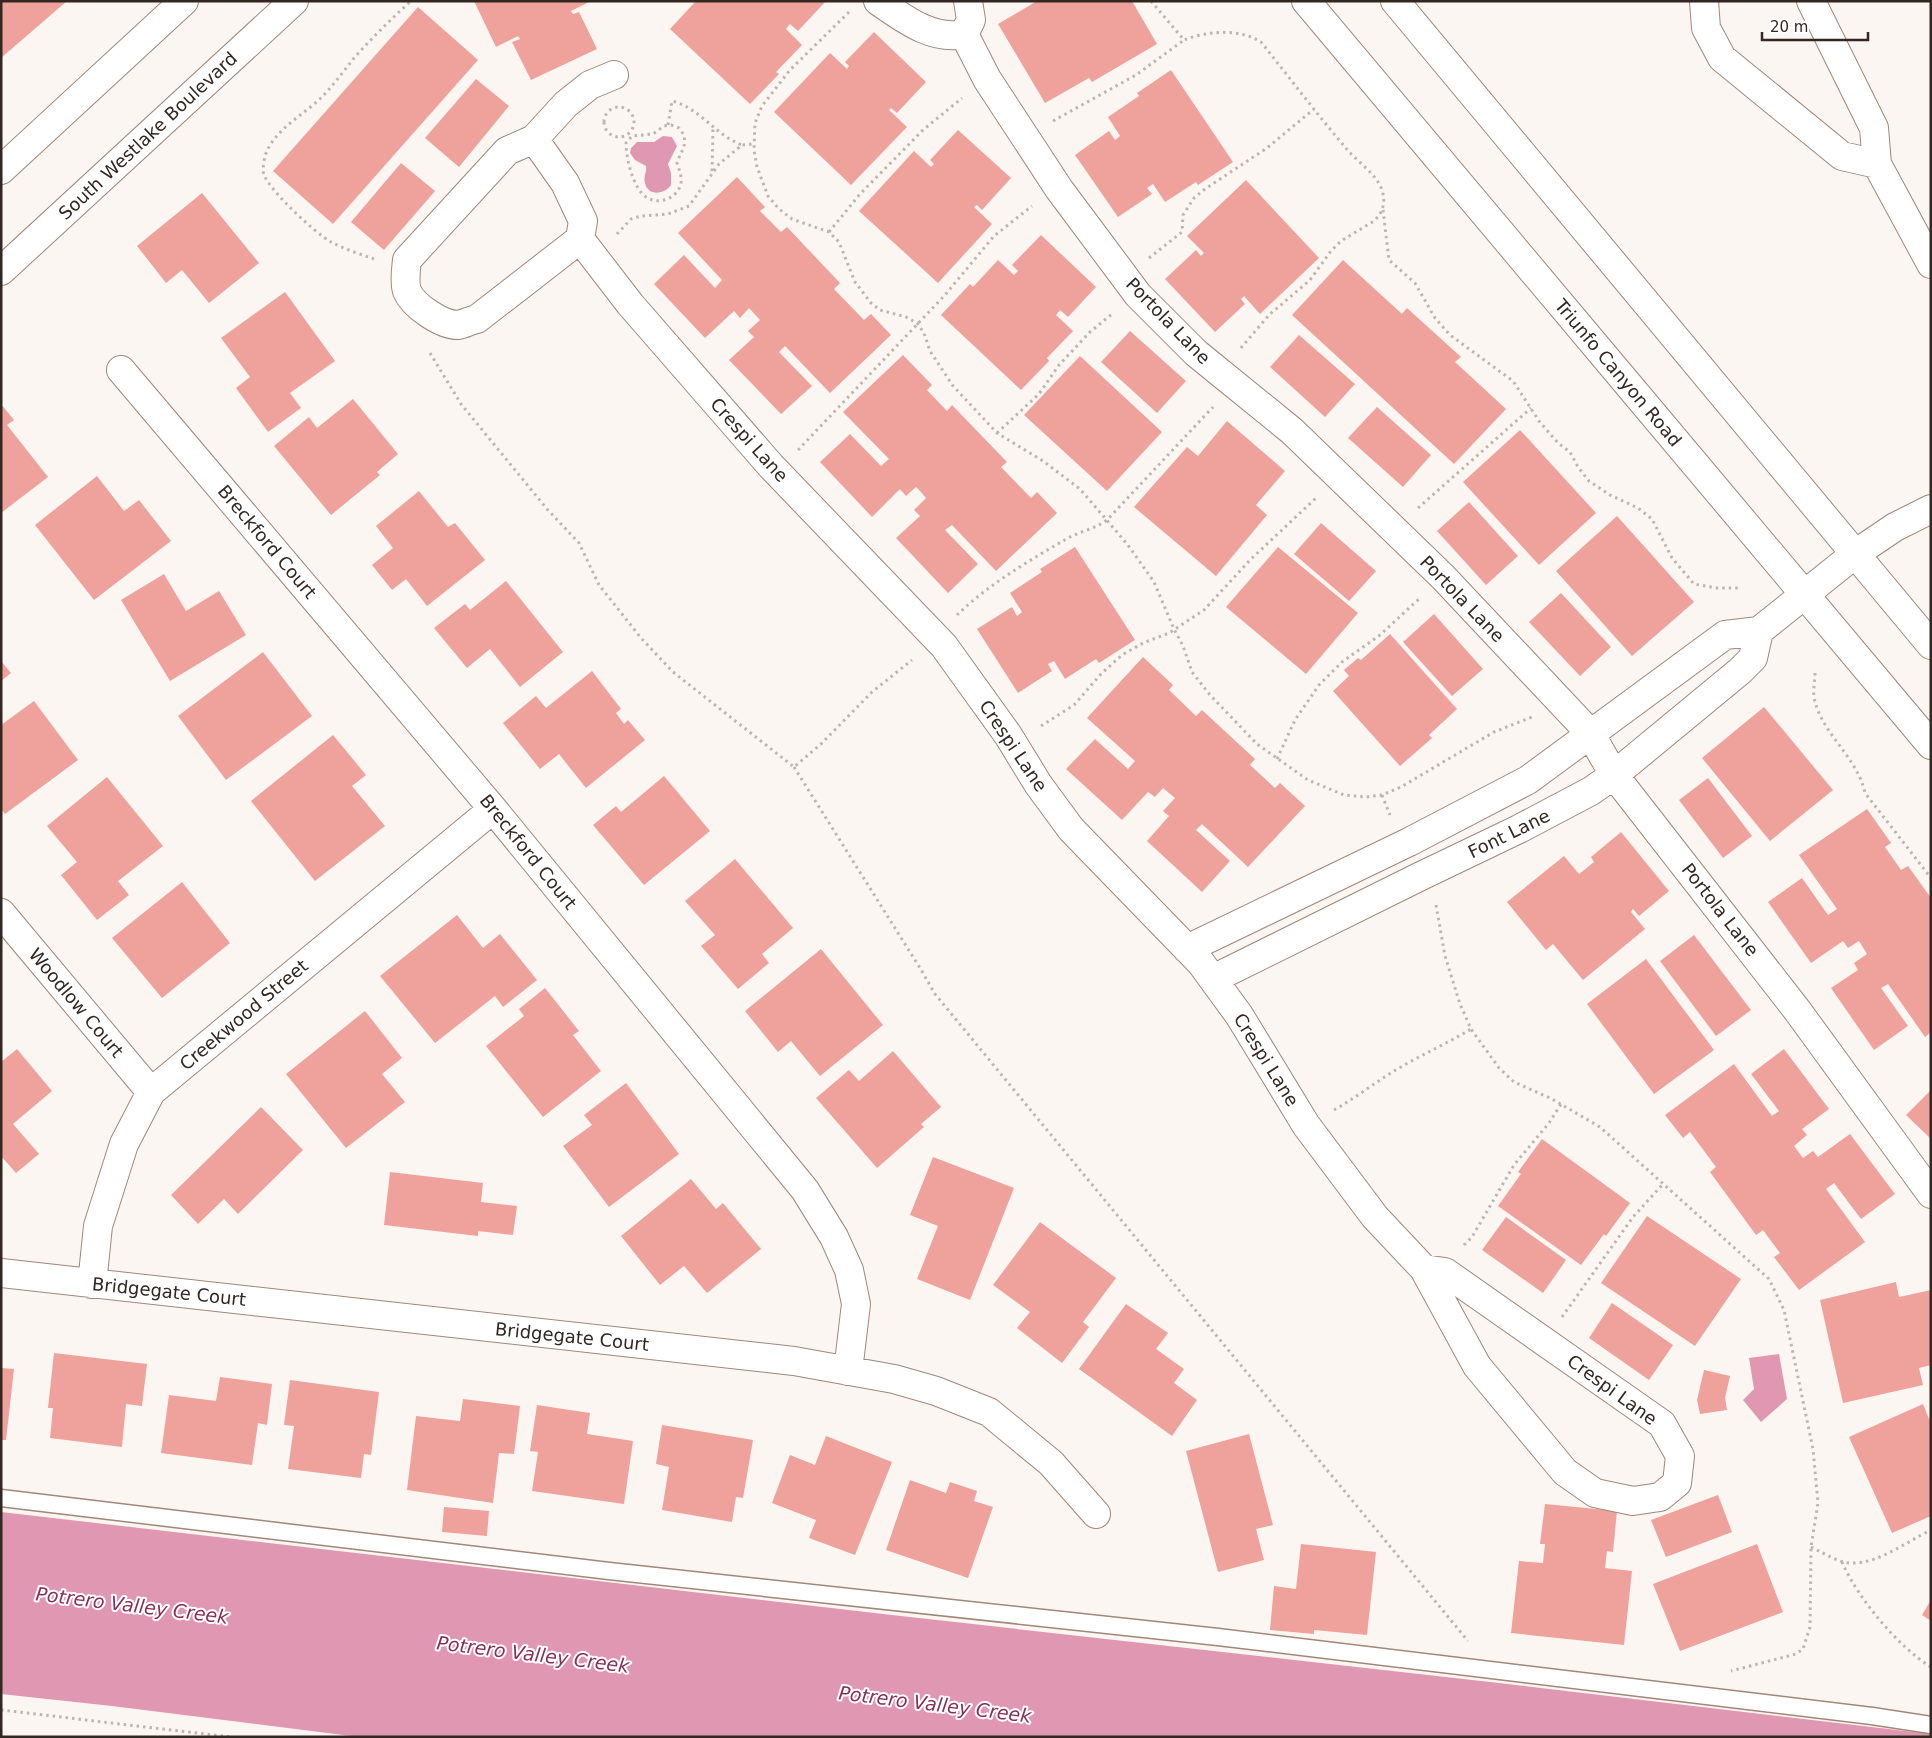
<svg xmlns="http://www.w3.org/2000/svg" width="1932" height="1738" font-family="'DejaVu Sans',sans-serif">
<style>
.water{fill:#e097b2}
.building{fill:#efa19b}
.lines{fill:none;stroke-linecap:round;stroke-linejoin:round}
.service-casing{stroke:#a18777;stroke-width:19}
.minor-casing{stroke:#a18777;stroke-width:30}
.tertiary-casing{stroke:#a18777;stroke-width:30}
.secondary-casing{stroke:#a18777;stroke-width:30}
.path{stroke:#bdb5b1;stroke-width:3;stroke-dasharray:2.5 4;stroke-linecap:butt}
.service{stroke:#fff;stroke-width:16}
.minor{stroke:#fff;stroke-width:28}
.tertiary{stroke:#fff;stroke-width:28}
.secondary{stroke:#fff;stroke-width:28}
.labels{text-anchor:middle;stroke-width:4;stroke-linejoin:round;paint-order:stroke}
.street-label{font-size:18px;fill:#322721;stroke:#fff}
.water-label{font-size:19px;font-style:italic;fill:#853056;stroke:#fff}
</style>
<rect width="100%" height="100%" fill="#fcf6f3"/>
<path class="water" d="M 663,136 L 672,137 L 677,146 L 668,164 L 671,173 L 671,185 C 665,194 648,197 645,183 C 643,177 647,172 646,166 L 635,160 L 630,153 L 631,148 L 637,142 L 654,142 Z
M 1779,1354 L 1787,1399 L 1761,1422 L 1743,1400 L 1754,1389 L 1749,1358 Z
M 1,1512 L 892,1615 L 1508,1684 L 1931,1734 L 1931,1737 L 359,1737 L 112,1706 L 1,1694 Z"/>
<path class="building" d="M 1,1 L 67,1 L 1,58 Z
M 474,1 L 591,1 L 571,11 L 573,14 L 579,12 L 597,49 L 531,80 L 512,42 L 520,39 L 518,36 L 496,47 Z
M 696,1 L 826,1 L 798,31 L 790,24 L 786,29 L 802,45 L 777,71 L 776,72 L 779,74 L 750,104 L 670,29 Z
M 1037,1 L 1132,1 L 1157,44 L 1092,82 L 1089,78 L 1045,103 L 998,24 Z
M 418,7 L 478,60 L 333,224 L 273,171 Z
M 874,32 L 926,82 L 897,113 L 891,108 L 889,110 L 907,127 L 851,185 L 774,112 L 830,53 L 847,69 L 849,66 L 845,62 Z
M 1171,70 L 1233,162 L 1198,185 L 1196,182 L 1165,202 L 1153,184 L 1147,188 L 1152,194 L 1118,217 L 1075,155 L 1109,131 L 1115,140 L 1120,136 L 1108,117 L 1139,96 L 1137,93 Z
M 476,79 L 509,106 L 459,167 L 425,138 Z
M 958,130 L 1011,178 L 982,210 L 977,205 L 974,207 L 992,224 L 938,283 L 859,211 L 914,151 L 931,167 L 934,164 L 930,160 Z
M 401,163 L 435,191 L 384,250 L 351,222 Z
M 737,177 L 765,207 L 760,211 L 781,232 L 787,227 L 840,283 L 834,289 L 864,320 L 871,314 L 891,335 L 830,393 L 785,346 L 779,352 L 812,386 L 781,414 L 729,360 L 754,337 L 748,331 L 760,320 L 749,308 L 740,318 L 734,311 L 705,338 L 654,284 L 684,255 L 715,288 L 722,280 L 678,233 Z
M 1246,180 L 1319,258 L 1260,314 L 1244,296 L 1241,299 L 1245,304 L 1215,332 L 1165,279 L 1196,250 L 1201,256 L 1204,253 L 1187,236 Z
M 202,193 L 259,263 L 209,303 L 182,270 L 166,283 L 137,246 Z
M 1041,235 L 1096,287 L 1068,317 L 1060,310 L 1056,315 L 1073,331 L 1047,358 L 1049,361 L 1021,390 L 941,315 L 970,284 L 973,287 L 998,260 L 1014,275 L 1018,271 L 1012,265 Z
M 1343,260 L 1402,314 L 1407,308 L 1461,357 L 1455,362 L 1506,409 L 1454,464 L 1292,315 Z
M 285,292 L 335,361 L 290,393 L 301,408 L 268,432 L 236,388 L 250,377 L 221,338 Z
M 1130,331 L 1186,381 L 1157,413 L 1101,362 Z
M 1299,335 L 1355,384 L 1325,417 L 1270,367 Z
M 903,355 L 932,385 L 927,390 L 947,411 L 952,405 L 1007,462 L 1001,467 L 1031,498 L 1037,492 L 1057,513 L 996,571 L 952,525 L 945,530 L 978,564 L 948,593 L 896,538 L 920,516 L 914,510 L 926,498 L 920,491 L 916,487 L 906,496 L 900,489 L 872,517 L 820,462 L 850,434 L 881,466 L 889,459 L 843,412 Z
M 1080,356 L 1162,432 L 1107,491 L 1024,415 Z
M 353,399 L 398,454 L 377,472 L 380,475 L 331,515 L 274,446 L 309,417 L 317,428 Z
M 1,404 L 14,420 L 7,425 L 48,477 L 1,513 Z
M 1377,407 L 1431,455 L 1403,487 L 1348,438 Z
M 1227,421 L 1285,471 L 1256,505 L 1267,515 L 1216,576 L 1134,507 L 1187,447 L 1198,456 Z
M 1520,430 L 1596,513 L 1539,565 L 1463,482 Z
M 97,476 L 124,511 L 139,500 L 171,541 L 94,600 L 35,525 Z
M 419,491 L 448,527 L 455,523 L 485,560 L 427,606 L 406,579 L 392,590 L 372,565 L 393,548 L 376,526 Z
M 1469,502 L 1518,556 L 1486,585 L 1437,531 Z
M 1617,516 L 1694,602 L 1632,656 L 1556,571 Z
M 1321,523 L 1376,571 L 1349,601 L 1294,554 Z
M 1075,547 L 1135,640 L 1099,663 L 1096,659 L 1065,679 L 1054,661 L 1048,664 L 1052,671 L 1018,693 L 977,629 L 1012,607 L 1017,616 L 1022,612 L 1010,593 L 1042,572 L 1040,569 Z
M 1278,547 L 1358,613 L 1306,674 L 1226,607 Z
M 164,574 L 186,611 L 219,591 L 246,635 L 170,681 L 121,600 Z
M 506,581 L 563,652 L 520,687 L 490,649 L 467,668 L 434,628 L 465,604 L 470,610 Z
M 1561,593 L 1611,647 L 1580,676 L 1529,622 Z
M 1434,614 L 1483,669 L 1452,696 L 1403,642 Z
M 1390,634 L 1457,709 L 1429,735 L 1432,738 L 1400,766 L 1333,691 L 1349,676 L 1344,670 L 1358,658 L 1361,660 Z
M 263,652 L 312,716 L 226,780 L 178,716 Z
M 1143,657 L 1173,685 L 1169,690 L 1196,716 L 1202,710 L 1255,759 L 1250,765 L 1275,788 L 1280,783 L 1305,806 L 1248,867 L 1202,824 L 1196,830 L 1230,861 L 1202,892 L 1147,841 L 1169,816 L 1163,811 L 1175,798 L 1163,788 L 1155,797 L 1148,792 L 1122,820 L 1066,769 L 1095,739 L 1128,769 L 1135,761 L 1087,718 Z
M 1,661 L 11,673 L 1,681 Z
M 592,671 L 621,709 L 616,713 L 624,724 L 628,720 L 645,740 L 586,788 L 559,754 L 540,769 L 503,723 L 536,696 L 546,708 Z
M 34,701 L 78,760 L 5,814 L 1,809 L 1,725 Z
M 1764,707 L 1833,790 L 1770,841 L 1702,758 Z
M 333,735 L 366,775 L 352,786 L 385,826 L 315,881 L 251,801 Z
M 664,776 L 710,831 L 644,885 L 593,825 L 616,806 L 621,812 Z
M 107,777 L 163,846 L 118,881 L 129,895 L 97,920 L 61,875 L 77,862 L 47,826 Z
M 1708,778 L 1752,836 L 1723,858 L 1679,800 Z
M 1867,809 L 1891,843 L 1885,847 L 1901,870 L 1908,866 L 1931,898 L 1931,1032 L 1925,1037 L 1888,984 L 1881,988 L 1908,1026 L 1874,1050 L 1831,988 L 1858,970 L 1854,963 L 1867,954 L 1859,941 L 1848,948 L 1843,941 L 1811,963 L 1768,902 L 1802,878 L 1828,915 L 1837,909 L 1799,855 Z
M 1621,832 L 1669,891 L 1639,916 L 1633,909 L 1631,912 L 1645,929 L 1583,980 L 1553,944 L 1546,950 L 1507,902 L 1564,856 L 1579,874 L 1594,862 L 1591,857 Z
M 735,859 L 793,928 L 762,954 L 769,963 L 738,989 L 701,946 L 715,935 L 685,901 Z
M 182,882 L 230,943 L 162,998 L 112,938 Z
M 457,915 L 483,948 L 500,934 L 537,980 L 503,1007 L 495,996 L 435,1043 L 380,976 Z
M 1694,935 L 1751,1010 L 1716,1036 L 1660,961 Z
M 821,949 L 883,1025 L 820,1076 L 791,1041 L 778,1052 L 745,1011 Z
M 1646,959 L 1714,1050 L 1654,1094 L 1587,1004 Z
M 545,988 L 579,1031 L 573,1035 L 601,1071 L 543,1117 L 486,1046 L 524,1016 L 519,1009 Z
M 365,1011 L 402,1058 L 382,1074 L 405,1102 L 346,1148 L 286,1074 Z
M 17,1049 L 52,1091 L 13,1124 L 39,1154 L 16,1173 L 1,1156 L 1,1062 Z
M 1784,1049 L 1829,1109 L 1802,1129 L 1807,1135 L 1794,1146 L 1803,1158 L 1813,1151 L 1818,1157 L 1850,1134 L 1895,1194 L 1861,1219 L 1834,1183 L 1826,1189 L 1865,1242 L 1799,1290 L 1774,1257 L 1780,1253 L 1763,1230 L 1756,1235 L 1710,1172 L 1716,1167 L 1690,1132 L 1683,1138 L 1665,1115 L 1734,1064 L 1772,1116 L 1779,1111 L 1751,1074 Z
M 893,1051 L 941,1107 L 921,1124 L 924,1127 L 877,1168 L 816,1098 L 849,1070 L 859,1081 Z
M 626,1083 L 679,1154 L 609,1207 L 563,1146 L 592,1125 L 584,1115 Z
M 1931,1090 L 1931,1139 L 1906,1115 Z
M 261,1107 L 303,1150 L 238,1214 L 224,1199 L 198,1224 L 171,1195 Z
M 1542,1139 L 1630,1203 L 1606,1236 L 1604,1234 L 1581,1265 L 1498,1206 L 1521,1174 L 1518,1172 Z
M 933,1157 L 1014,1188 L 970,1300 L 917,1279 L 938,1226 L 910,1215 Z
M 390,1172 L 483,1183 L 481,1202 L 517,1206 L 513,1235 L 478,1231 L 478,1236 L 384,1225 Z
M 691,1179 L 716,1209 L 723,1203 L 761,1249 L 707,1293 L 684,1266 L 660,1285 L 621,1236 Z
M 1647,1216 L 1741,1279 L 1695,1346 L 1601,1283 Z
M 1506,1217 L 1566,1260 L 1543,1293 L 1482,1250 Z
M 1040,1222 L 1116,1278 L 1083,1322 L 1089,1327 L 1062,1363 L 1017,1328 L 1030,1312 L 993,1285 Z
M 1896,1282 L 1899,1297 L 1931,1290 L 1931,1365 L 1919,1368 L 1923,1385 L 1843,1403 L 1820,1300 Z
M 1612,1303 L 1673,1345 L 1649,1380 L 1589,1338 Z
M 1126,1304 L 1168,1333 L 1156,1349 L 1184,1369 L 1174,1383 L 1197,1400 L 1172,1436 L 1079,1369 Z
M 54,1353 L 147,1364 L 142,1406 L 126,1404 L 122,1447 L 50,1438 L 53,1408 L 48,1408 Z
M 1,1368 L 14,1369 L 6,1440 L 1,1440 Z
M 1704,1370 L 1730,1376 L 1725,1398 L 1727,1410 L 1700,1414 L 1697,1400 Z
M 220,1377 L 272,1384 L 267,1425 L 258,1423 L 252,1465 L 161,1453 L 169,1395 L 216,1401 Z
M 290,1380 L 379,1392 L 371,1455 L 364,1454 L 361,1478 L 288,1469 L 294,1426 L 284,1425 Z
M 463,1399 L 520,1406 L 514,1454 L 499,1453 L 493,1503 L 407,1490 L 416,1416 L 460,1421 Z
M 1923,1404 L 1929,1419 L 1931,1418 L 1931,1516 L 1892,1533 L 1849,1437 Z
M 537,1405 L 590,1413 L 587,1434 L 633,1441 L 624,1504 L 532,1491 L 538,1452 L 530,1451 Z
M 662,1425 L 753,1440 L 743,1498 L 736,1497 L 732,1522 L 662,1510 L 669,1467 L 656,1464 Z
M 1249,1434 L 1273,1525 L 1256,1529 L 1264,1560 L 1218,1572 L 1186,1451 Z
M 826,1436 L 892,1462 L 855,1555 L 809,1538 L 816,1520 L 772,1503 L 790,1455 L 815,1465 Z
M 910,1480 L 946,1493 L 950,1482 L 977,1491 L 974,1501 L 993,1507 L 968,1578 L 886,1550 Z
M 1718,1495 L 1732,1532 L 1666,1557 L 1651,1520 Z
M 1545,1504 L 1617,1511 L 1613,1552 L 1607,1551 L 1605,1568 L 1632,1571 L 1624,1645 L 1511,1633 L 1519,1561 L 1543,1563 L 1545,1544 L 1540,1544 Z
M 444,1507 L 489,1511 L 487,1536 L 442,1532 Z
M 1301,1544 L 1376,1552 L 1367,1635 L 1314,1630 L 1314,1634 L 1270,1630 L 1274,1586 L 1296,1589 Z
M 1757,1544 L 1783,1612 L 1680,1651 L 1653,1584 Z
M 1931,1600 L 1931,1621 L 1922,1615 Z"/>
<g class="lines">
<g class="service-casing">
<path id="service" d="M 1,1498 L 609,1571 L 1218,1637 L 1872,1716 L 1931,1725"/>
</g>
<g class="minor-casing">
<path id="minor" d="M 878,1 C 903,18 932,41 964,34 L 971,20 L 968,1
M 1704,1 L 1706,28 L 1722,58 L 1842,156 L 1877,164
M 1811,1 L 1874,128 L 1877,164 L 1931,264
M 964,34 L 987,79 L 1059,189 L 1138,295 L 1196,353 L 1292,431 L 1443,577 L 1590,733 L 1614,775 L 1797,1010 L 1931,1194
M 534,139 L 565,183 L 583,221 L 580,239 L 477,319 C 471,320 464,324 458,325 C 442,325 413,306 407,291 C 404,282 406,269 407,260 L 507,151 Z
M 534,139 L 566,104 L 590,85 L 614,75
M 580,239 L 630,304 L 771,466 L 944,646 L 1008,735 L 1038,784 L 1071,829 L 1201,963 L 1239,1015 L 1306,1125 L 1375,1217 L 1424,1269 L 1477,1366 L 1565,1472 L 1595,1493 L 1633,1501 L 1660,1497 L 1677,1483 L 1680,1456 L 1662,1424 L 1445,1272 L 1424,1269
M 121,370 L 493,809 L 805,1190 L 834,1237 L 849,1270 L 856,1304 L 848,1371
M 1,913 L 151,1092
M 1187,949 L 1409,842 L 1528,780 L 1725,635 L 1759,631 L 1855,554 L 1895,527 L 1931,509
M 1213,979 L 1421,876 L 1519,829 L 1591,791 L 1614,775 L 1740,671 L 1753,658 L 1759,631
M 1,1273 L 794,1361 L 894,1379 L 936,1391 L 989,1412 L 1051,1463 L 1096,1514
M 92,1284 L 98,1226 L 124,1144 L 151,1092 L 493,809"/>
</g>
<g class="tertiary-casing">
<path id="tertiary" d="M 1306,1 C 1513,250 1724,496 1931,745
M 1395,1 L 1931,645"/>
</g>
<g class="secondary-casing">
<path id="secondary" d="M 1,170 L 184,1
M 1,271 L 294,1"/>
</g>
<path class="path" d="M 1151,1 L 1184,40 C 1207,31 1239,28 1261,42 C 1289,77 1316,113 1345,147 C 1356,161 1376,173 1382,190 C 1386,203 1383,212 1374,221 L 1341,241 L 1331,251 L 1310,280 L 1269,315 L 1240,349
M 849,12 L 790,70 L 762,106 L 755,123 L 754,150 L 757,167 L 768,196 L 779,209 L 792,219 L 829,232 L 839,242 L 855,282 L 871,303 L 880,310 L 906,317 L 917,323 L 924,333 L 930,351 L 953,386 L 997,433 L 1043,461 L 1080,489 L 1128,545 L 1154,582 L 1174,629 L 1183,646 L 1192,672 L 1210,695 L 1257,744 L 1308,780 L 1344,795 L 1366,797 L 1382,795 L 1401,787 L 1494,732 L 1532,717
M604 122a15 15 0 1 1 30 0a15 15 0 1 1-30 0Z
M 1053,121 L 1136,75 L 1184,40
M 668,125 L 672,101 C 700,108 715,135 742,145
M 671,125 L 679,128 C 691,142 681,150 677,163 C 679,170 682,176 681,183 C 678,198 659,206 646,197 C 633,188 626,158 626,143 L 632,136 L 653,134 L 664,126 Z
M 712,171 L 713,128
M 1383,210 L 1389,260 L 1415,283 L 1435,318 L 1450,335 L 1513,381 L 1539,421 L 1558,443 L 1570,452 L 1578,467 L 1589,481 L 1610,495 L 1638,508 L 1652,519 L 1672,558 L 1694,584 L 1717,588 L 1739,588
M 829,232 L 860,194 L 923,130 L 962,98
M 617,234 L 631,219 L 641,216 L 668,214 L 689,206 L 719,164 L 742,145 L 753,144
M 1149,258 L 1182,232 L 1183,215 L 1194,198 L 1205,189 L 1267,148 L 1314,109
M 374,259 C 360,254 344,249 331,242 C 315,233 271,192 264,175 C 262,170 264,161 265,156 C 274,129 304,115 323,96 C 334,84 344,71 354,58 C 372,38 391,19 411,1
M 430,353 L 461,404 L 547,509 L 579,543 L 599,585 L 641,638 L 673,672 L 794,767 L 821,744 L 872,692 L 912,660
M 997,433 L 1039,394 L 1059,365 L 1090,332 L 1112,314
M 798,450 L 945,295 L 994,236 L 1032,206
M 1418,508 L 1531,408
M 957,615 C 989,584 1030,560 1068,538 C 1081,531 1095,529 1107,520 L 1213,407
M 1815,673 C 1815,681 1813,689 1814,697 C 1821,734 1857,756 1865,793 L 1931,878
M 1041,726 L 1074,705 L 1101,674 L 1122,655 L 1143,643 L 1169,633 L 1204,610 L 1251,559 L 1316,498
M 1277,759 L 1295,720 L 1319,685 L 1342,662 L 1380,635 L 1420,598
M 794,767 L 920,968 L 935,994 L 1468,1641
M 1382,795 L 1390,815
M 1436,905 L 1445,956 L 1460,1004 L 1471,1029 L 1499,1068 L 1514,1082 L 1552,1099 L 1600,1127 L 1769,1279 L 1784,1310 L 1813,1449 L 1818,1503 L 1811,1547 L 1810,1627 L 1803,1649 L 1796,1654 L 1731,1671
M 1334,1110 C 1357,1097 1377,1081 1399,1068 C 1423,1054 1448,1043 1471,1029
M 1464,1245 L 1472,1237 L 1514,1165 L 1549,1123 L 1561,1104
M 1562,1317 L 1633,1217 L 1663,1184
M 1811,1547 C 1821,1552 1830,1557 1840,1561 C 1870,1571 1905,1542 1931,1530
M 1842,1562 C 1857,1597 1898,1647 1931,1667
M 1,1710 L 231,1737"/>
<use href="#service" class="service"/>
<use href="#minor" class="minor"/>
<use href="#tertiary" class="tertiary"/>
<use href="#secondary" class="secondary"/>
</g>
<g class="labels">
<g class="street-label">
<text transform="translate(148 136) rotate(-43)" y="6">South Westlake Boulevard</text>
<text transform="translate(1168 321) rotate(46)" y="6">Portola Lane</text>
<text transform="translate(1618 373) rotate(50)" y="6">Triunfo Canyon Road</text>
<text transform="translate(749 440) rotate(48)" y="6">Crespi Lane</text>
<text transform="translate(267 542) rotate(50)" y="6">Breckford Court</text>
<text transform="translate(1462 599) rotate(46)" y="6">Portola Lane</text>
<text transform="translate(1013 746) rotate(56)" y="6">Crespi Lane</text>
<text transform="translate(1509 834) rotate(-26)" y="6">Font Lane</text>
<text transform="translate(528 852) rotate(51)" y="6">Breckford Court</text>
<text transform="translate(1720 910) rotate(52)" y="6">Portola Lane</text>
<text transform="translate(76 1003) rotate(50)" y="6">Woodlow Court</text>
<text transform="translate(244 1015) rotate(-40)" y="6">Creekwood Street</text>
<text transform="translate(1266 1060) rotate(58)" y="6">Crespi Lane</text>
<text transform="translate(169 1292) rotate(6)" y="6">Bridgegate Court</text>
<text transform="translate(572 1337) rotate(6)" y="6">Bridgegate Court</text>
<text transform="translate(1612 1390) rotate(36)" y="6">Crespi Lane</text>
</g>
<g class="water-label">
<text transform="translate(132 1605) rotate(7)" y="7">Potrero Valley Creek</text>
<text transform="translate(533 1654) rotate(7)" y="7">Potrero Valley Creek</text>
<text transform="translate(935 1704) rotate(7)" y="7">Potrero Valley Creek</text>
</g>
</g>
<rect width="1932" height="1738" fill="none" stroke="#322721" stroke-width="5"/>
<path d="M1762 32v8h106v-8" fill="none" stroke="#322721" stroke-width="2.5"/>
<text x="1770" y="32" font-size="15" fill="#322721" stroke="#ffffff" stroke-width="4" paint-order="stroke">20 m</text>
</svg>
